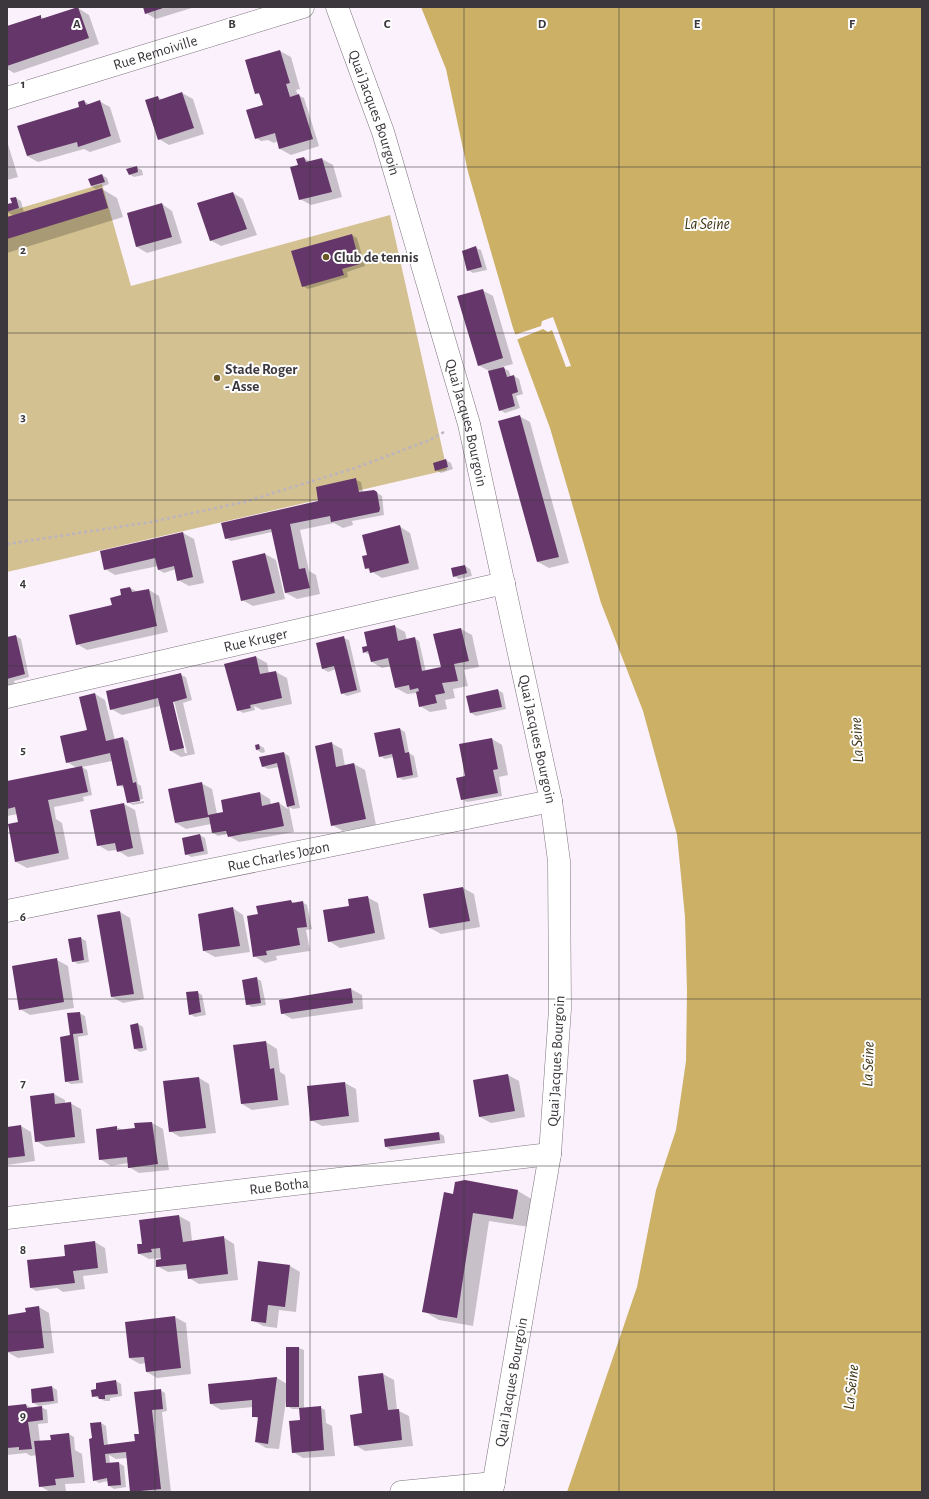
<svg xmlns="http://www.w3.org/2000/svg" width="929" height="1499" font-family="'Alegreya Sans',sans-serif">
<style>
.green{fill:#d3c192}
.water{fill:#cbb066}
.pier{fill:#fbf1fc}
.shadow{fill:#0003;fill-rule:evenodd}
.building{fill:#653669}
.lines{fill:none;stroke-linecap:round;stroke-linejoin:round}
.street-casing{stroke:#7d747e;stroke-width:23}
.path{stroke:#bcb4bd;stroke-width:2.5;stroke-dasharray:3 3;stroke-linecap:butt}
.street{stroke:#fff;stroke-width:22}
.grid{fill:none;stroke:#3b373c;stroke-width:1;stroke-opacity:0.55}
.poi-dot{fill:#6b5a28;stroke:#fff;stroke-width:1.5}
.labels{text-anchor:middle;stroke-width:4;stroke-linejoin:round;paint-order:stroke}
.street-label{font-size:15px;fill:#3b373c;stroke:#fff}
.poi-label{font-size:15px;font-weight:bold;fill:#3b373c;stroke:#fff;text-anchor:start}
.water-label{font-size:16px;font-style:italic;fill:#3e3312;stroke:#fff}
.grid-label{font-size:13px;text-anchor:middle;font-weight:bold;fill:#3b373c;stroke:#fff;stroke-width:4;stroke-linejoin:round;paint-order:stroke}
</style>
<rect width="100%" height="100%" fill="#fbf1fc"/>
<path class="green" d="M 102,184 L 131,286 L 390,215 L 447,470 L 7,572 L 7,212 Z"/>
<path class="water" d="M 421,7 L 922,7 L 922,1492 L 567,1492 L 637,1287 L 656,1190 L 676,1130 L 686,1061 L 687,991 L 685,917 L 677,835 L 643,711 L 601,603 L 550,428 L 513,328 L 468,172 L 446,69 Z"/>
<path class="pier" d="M 553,317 L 571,366 L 566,367 L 552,330 L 548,332 L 543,329 L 516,340 L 514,335 L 541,326 L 542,321 Z"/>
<path class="shadow" d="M 144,7 L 195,7 L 156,19 L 146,13 Z
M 78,8 L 89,15 L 99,44 L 14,73 L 7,69 L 7,27 L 40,16 L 45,19 Z
M 280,51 L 291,57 L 300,89 L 296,90 L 298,95 L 304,98 L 319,146 L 291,155 L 280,149 L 278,141 L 274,143 L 268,140 L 261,141 L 256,138 L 264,106 L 262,96 L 256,93 Z
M 182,93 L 193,99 L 204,134 L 169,145 L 159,139 L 158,97 L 163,100 Z
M 84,101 L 90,105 L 99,101 L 110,107 L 121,142 L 90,152 L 84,149 L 38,162 L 27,156 L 81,107 Z
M 7,141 L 18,177 L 7,180 Z
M 304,158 L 311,162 L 322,159 L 333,165 L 342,197 L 311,205 L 300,199 L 299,166 Z
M 136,167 L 142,170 L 143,175 L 134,177 L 129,174 Z
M 102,175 L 107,178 L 109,184 L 96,189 L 91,186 Z
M 102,189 L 117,198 L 123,217 L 7,253 L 7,218 L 14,216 L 7,212 L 7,205 L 13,204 L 16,198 L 21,201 L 24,213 Z
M 233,193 L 243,199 L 257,235 L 221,246 L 210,240 Z
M 162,204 L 172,211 L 182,243 L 147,253 L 137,247 Z
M 352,235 L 357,238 L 365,266 L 347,272 L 348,277 L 308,289 L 303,286 Z
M 476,248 L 481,250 L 487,270 L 473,273 L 468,270 Z
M 482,290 L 493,296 L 513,364 L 502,367 L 509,371 L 511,377 L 514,376 L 519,379 L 523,394 L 516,396 L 520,408 L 505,413 L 500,410 L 489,371 L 478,365 Z
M 519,416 L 530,422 L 569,563 L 549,568 L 538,562 Z
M 446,460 L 451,463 L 453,469 L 441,473 L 436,470 Z
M 356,480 L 361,482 L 363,492 L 374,491 L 382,496 L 384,515 L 352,521 L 353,525 L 343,528 L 334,523 L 300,530 L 309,571 L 316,575 L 320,594 L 297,599 L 286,593 L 272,532 L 231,541 L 226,538 L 321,501 Z
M 399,526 L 410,533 L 419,569 L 382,578 L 366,568 L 368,556 Z
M 183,533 L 194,539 L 204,583 L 189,586 L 178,580 L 176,569 L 164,573 L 159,570 L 158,566 L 115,575 L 105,569 Z
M 265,554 L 276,560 L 285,599 L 253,606 L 242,600 Z
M 465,566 L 470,569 L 472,576 L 459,579 L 454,576 L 452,569 Z
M 130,588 L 138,592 L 149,590 L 159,596 L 168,632 L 87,650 L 77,644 Z
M 394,626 L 405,632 L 407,640 L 414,638 L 419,641 L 426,672 L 442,668 L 434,634 L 461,629 L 472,635 L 479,667 L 464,670 L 468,686 L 453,689 L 455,698 L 445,700 L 447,709 L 430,712 L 420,706 L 417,693 L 407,694 L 396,688 L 391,666 L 382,668 L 372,662 L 370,655 L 364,652 L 366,647 Z
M 16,636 L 21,639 L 29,677 L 14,681 L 15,685 L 7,687 L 7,638 Z
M 343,638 L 349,640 L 361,692 L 347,696 L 342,693 L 336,669 L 328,672 L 323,669 Z
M 256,657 L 267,663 L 269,674 L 276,672 L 287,678 L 292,704 L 262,710 L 254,706 L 255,710 L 243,713 L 238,710 Z
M 181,675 L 186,677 L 192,700 L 183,703 L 195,754 L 181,757 L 171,751 L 160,706 L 122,715 L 111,709 ZM 172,701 L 174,701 L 187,753 L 185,753 Z
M 498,690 L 503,693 L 506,709 L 476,716 L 471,713 Z
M 95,694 L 105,700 L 115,740 L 123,738 L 128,741 L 138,784 L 141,786 L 143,799 L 131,801 L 131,803 L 144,801 L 144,803 L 133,805 L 128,802 L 125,788 L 118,785 L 112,761 L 82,767 L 87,770 L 92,795 L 83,797 L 84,801 L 54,807 L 56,819 L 62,823 L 69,859 L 27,868 L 16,862 L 19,823 L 18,814 L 7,816 L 7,782 L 77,768 L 67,762 L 88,731 Z
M 400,729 L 405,732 L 409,753 L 414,756 L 418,777 L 403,780 L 398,777 L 394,757 L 385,759 L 380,756 Z
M 492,739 L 502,745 L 508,775 L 499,777 L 502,796 L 467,802 L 462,799 L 468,776 Z
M 331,743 L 342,749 L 345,766 L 354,764 L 365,770 L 376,825 L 343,831 L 332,825 Z
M 259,745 L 264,748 L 265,752 L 262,753 L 257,750 Z
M 284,753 L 289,756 L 300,808 L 293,809 L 289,807 L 294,832 L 239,842 L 229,836 L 228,834 L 218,836 L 213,833 L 211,824 L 186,829 L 176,823 L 201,783 L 212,789 L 217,814 L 224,813 L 260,793 L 270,799 L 271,805 L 279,803 L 288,809 L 279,767 L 268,769 L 262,766 Z
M 124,804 L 135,810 L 144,854 L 128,857 L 117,850 L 108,851 L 98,845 L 91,811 Z
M 200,835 L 205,838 L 208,854 L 191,857 L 186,854 Z
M 463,888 L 474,894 L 480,927 L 441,934 L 430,928 L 424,895 Z
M 367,897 L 378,903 L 385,939 L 340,948 L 329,941 L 350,906 Z
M 291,901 L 295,903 L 302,902 L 307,905 L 312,929 L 306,930 L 310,951 L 276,956 L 277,960 L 265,963 L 254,956 L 259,915 Z
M 233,908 L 243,915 L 250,952 L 215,957 L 204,951 Z
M 120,912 L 130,918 L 144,999 L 123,1003 L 112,997 Z
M 81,938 L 86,941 L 89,962 L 78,964 L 73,961 Z
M 57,960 L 68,966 L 74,1008 L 30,1015 L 20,1009 Z
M 256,978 L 261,981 L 266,1005 L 252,1007 L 247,1004 Z
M 351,989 L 362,995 L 363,1009 L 292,1019 L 282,1013 L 280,1001 Z
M 197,992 L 202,995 L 206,1015 L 195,1017 L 190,1014 Z
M 79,1013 L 85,1016 L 88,1035 L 78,1037 L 83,1083 L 71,1084 L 66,1081 L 72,1036 Z
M 138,1024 L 143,1027 L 147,1050 L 140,1052 L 135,1049 L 131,1025 Z
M 266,1042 L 277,1049 L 280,1072 L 285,1075 L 289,1105 L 252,1110 L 242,1104 Z
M 508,1075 L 519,1081 L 525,1117 L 491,1123 L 480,1117 L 474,1081 Z
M 199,1078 L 209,1084 L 216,1133 L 180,1137 L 170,1131 Z
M 345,1083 L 356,1089 L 359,1122 L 322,1126 L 311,1120 Z
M 54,1094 L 65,1100 L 65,1104 L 70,1103 L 81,1109 L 85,1143 L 46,1147 L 36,1141 Z
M 152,1123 L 163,1129 L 169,1170 L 139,1173 L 129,1167 L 128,1163 L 111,1166 L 100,1159 L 116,1127 L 123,1130 L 136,1129 L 136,1124 Z
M 21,1126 L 31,1132 L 35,1161 L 7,1165 L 7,1128 Z
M 439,1133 L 444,1136 L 445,1143 L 391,1150 L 386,1147 L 385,1140 Z
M 518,1191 L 533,1200 L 529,1227 L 489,1221 L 473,1326 L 439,1320 L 423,1311 L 454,1195 Z
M 179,1216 L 190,1222 L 192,1241 L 223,1237 L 234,1244 L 238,1280 L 199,1284 L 189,1278 L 188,1270 L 168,1272 L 157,1266 L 162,1258 L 149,1259 L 138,1253 L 143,1245 L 140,1221 Z
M 95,1242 L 105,1248 L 108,1273 L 83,1276 L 85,1289 L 63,1292 L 57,1288 L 36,1291 L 31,1288 L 67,1257 Z
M 290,1266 L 300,1272 L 296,1312 L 279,1310 L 277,1328 L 263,1326 L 252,1320 Z
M 39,1307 L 49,1313 L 54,1353 L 18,1358 L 7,1352 L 7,1316 L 27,1313 Z
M 175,1317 L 186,1323 L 191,1374 L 157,1378 L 147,1372 L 146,1363 L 140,1364 L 129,1358 Z
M 299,1348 L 304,1350 L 304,1408 L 320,1407 L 325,1410 L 326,1423 L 332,1426 L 335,1456 L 303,1458 L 293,1452 L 304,1421 L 300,1409 L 292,1409 L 287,1406 L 287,1394 L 279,1449 L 266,1448 L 256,1442 L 259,1419 L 253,1416 L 253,1407 L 221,1410 L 211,1404 L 277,1378 L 287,1384 Z
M 383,1374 L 394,1380 L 397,1410 L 409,1416 L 413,1446 L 365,1451 L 355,1445 L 363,1414 L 359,1377 Z
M 116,1381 L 121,1384 L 122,1396 L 110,1398 L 110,1401 L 105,1401 L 93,1396 Z
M 52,1387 L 57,1390 L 58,1403 L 39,1406 L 47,1410 L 48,1423 L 38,1424 L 40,1442 L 52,1441 L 69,1434 L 74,1437 L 75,1450 L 82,1454 L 85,1483 L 65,1484 L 66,1491 L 50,1492 L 40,1486 L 37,1455 L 31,1456 L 26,1453 L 7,1455 L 7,1407 L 26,1405 L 32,1408 L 41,1407 L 33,1403 Z
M 160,1390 L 165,1393 L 167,1411 L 162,1412 L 171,1492 L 131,1491 L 127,1458 L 116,1459 L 109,1455 L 110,1464 L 119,1463 L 124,1466 L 126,1487 L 114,1489 L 109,1486 L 108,1481 L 99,1483 L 94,1480 L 93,1439 L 101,1423 L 106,1426 L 108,1446 L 136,1442 Z"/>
<path class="building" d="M 78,7 L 89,38 L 7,66 L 7,26 L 41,15 L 41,19 Z
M 143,7 L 166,7 L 145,14 Z
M 280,50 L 290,83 L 286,84 L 290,97 L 299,94 L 313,139 L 279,149 L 275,133 L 255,139 L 246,110 L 263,105 L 259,93 L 255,94 L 245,60 Z
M 182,92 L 194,128 L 158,140 L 145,100 L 158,96 L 159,100 Z
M 84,100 L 86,105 L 100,100 L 111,136 L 78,147 L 77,142 L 27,156 L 17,126 L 79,107 L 78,102 Z
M 304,157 L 306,162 L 322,158 L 332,192 L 299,200 L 290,167 L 298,165 L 296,159 Z
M 137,166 L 138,172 L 129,175 L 126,169 Z
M 102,174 L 105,182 L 91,186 L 88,179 Z
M 102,188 L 108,208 L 7,239 L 7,217 Z
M 233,192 L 247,229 L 210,241 L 197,203 Z
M 16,197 L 19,208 L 7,212 L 7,204 L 12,203 L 10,198 Z
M 162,203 L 172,237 L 136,247 L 127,213 Z
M 352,234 L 360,264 L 342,269 L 344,275 L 302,287 L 291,251 Z
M 476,246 L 482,267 L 467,271 L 462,251 Z
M 483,289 L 503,358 L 478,366 L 457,296 Z
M 504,367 L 507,377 L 514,375 L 518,392 L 512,394 L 515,406 L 499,411 L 488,371 Z
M 520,415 L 559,557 L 537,562 L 498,421 Z
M 446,459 L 448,467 L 435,471 L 433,463 Z
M 356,478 L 359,492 L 374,490 L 377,492 L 380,509 L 379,512 L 331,522 L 330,516 L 290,524 L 299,569 L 305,568 L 310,588 L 285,593 L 271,529 L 225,539 L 221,523 L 318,501 L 316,487 Z
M 400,525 L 409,563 L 370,573 L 369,568 L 365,569 L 362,556 L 367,555 L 362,535 Z
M 183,532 L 193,577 L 177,581 L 174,566 L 158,570 L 155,558 L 104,570 L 100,551 Z
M 265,553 L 275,593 L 241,601 L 232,561 Z
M 465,565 L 467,573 L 453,577 L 451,568 Z
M 130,587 L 132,592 L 149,589 L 157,626 L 76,645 L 69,615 L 112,605 L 110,598 L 121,595 L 120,589 Z
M 395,625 L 398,641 L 415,637 L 422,671 L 441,667 L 433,634 L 461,628 L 469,661 L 454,664 L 458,681 L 442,683 L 445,693 L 435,695 L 437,703 L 419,707 L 416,692 L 419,691 L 418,688 L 410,690 L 409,685 L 395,688 L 388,658 L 371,662 L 368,651 L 363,653 L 362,647 L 367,646 L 364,632 Z
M 16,635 L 25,674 L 7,679 L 7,637 Z
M 344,636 L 357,690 L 341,694 L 334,666 L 322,669 L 316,643 Z
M 256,656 L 260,674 L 276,671 L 282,698 L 250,705 L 251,708 L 237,711 L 224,664 Z
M 181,673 L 187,698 L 173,702 L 184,748 L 170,751 L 158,698 L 110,710 L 106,691 Z
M 498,689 L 502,707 L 470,713 L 466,696 Z
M 95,693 L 106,741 L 123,737 L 133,783 L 136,782 L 140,801 L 127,803 L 123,785 L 117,786 L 110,753 L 66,763 L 60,736 L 87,730 L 79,697 Z
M 400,728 L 405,753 L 409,752 L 413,775 L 397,778 L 392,754 L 379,757 L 374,733 Z
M 492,738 L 498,769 L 493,770 L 498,793 L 461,800 L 456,778 L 465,776 L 459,744 Z
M 332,742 L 336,767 L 354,763 L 366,819 L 331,826 L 315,746 Z
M 259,744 L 260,749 L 256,750 L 255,745 Z
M 284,752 L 295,805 L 287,807 L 277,763 L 262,767 L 259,757 Z
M 82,766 L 88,792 L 48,800 L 59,853 L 15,862 L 8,824 L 18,822 L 15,807 L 7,809 L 7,781 Z
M 202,782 L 208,815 L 223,812 L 221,800 L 260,792 L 262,806 L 279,802 L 284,826 L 228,837 L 226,831 L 212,833 L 209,817 L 175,823 L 168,789 Z
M 124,803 L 133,848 L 117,852 L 115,843 L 97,846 L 90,810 Z
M 200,834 L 204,851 L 185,855 L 182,838 Z
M 463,887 L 470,921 L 429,928 L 423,894 Z
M 368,896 L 375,933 L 328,942 L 323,910 L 349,906 L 348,899 Z
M 291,900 L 292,903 L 303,901 L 307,927 L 297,928 L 300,945 L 266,951 L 267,955 L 253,957 L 247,916 L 258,914 L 256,906 Z
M 233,907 L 240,946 L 203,951 L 198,914 Z
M 120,911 L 134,994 L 111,997 L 97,915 Z
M 81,937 L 84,960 L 72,962 L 68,939 Z
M 57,958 L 64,1002 L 19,1010 L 12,966 Z
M 257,977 L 261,1003 L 246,1005 L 242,980 Z
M 351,988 L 353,1003 L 281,1014 L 279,1000 Z
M 198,991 L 201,1012 L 189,1015 L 186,992 Z
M 80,1012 L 83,1033 L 73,1034 L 79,1080 L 65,1082 L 60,1037 L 70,1035 L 67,1013 Z
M 138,1023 L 143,1048 L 134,1049 L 130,1025 Z
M 266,1041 L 270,1069 L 274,1068 L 278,1100 L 241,1104 L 233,1045 Z
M 508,1074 L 515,1111 L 479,1117 L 473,1080 Z
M 199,1077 L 206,1128 L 169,1132 L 163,1081 Z
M 345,1082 L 349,1116 L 310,1121 L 307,1086 Z
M 54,1093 L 55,1104 L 71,1102 L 75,1137 L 35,1142 L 30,1096 Z
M 152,1122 L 158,1164 L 128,1168 L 127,1157 L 99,1160 L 96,1129 L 117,1126 L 117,1130 L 135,1128 L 134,1123 Z
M 21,1125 L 25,1156 L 7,1158 L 7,1127 Z
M 439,1132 L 440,1140 L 385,1147 L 384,1139 Z
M 465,1180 L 518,1190 L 513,1219 L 473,1213 L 457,1318 L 422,1312 L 444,1192 L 453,1194 L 455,1182 Z
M 179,1215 L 183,1242 L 224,1236 L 228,1274 L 188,1279 L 186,1264 L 156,1267 L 156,1260 L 161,1259 L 160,1248 L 151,1249 L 152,1252 L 138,1254 L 137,1244 L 142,1244 L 139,1220 Z
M 95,1241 L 98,1268 L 73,1271 L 75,1283 L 30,1288 L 27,1260 L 65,1256 L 64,1245 Z
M 258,1261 L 290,1265 L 285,1307 L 268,1305 L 266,1323 L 251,1321 Z
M 39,1306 L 44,1348 L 7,1352 L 7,1315 L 26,1312 L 25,1308 Z
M 175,1316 L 181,1368 L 146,1372 L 144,1357 L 129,1358 L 125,1322 Z
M 286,1347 L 299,1347 L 299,1407 L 286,1407 Z
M 383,1373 L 388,1410 L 399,1409 L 402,1440 L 354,1446 L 350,1415 L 362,1413 L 358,1376 Z
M 277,1377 L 268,1444 L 255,1442 L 258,1417 L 252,1417 L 252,1400 L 210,1404 L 208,1384 Z
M 116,1380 L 118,1394 L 105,1395 L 105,1399 L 99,1399 L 98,1396 L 92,1397 L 91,1390 L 96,1389 L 96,1383 Z
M 52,1386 L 54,1401 L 32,1403 L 31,1389 Z
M 161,1389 L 163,1409 L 152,1410 L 161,1489 L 130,1492 L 126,1452 L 105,1454 L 106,1463 L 119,1462 L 121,1485 L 108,1486 L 107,1478 L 93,1481 L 89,1439 L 92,1438 L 90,1423 L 101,1422 L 104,1445 L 135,1441 L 134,1434 L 139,1434 L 134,1392 Z
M 26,1404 L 27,1408 L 42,1406 L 43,1420 L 28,1422 L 32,1449 L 19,1450 L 19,1447 L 7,1448 L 7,1406 Z
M 321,1406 L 324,1450 L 292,1453 L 289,1421 L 300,1420 L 299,1408 Z
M 69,1433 L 74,1477 L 55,1479 L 56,1485 L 39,1487 L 34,1441 L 51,1440 L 50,1435 Z"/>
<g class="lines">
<g class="street-casing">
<g id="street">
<path id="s1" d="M 337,7 L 383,132 L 469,424 L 551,801 L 559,861 L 560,1009 L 550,1154 L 492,1492"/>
<path id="s2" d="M 7,98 L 303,7"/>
<path id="s3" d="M 7,697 L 504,583"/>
<path id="s4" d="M 7,911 L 551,801"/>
<path id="s5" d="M 7,1218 L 550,1154"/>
<path d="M 401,1492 L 494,1483"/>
</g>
</g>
<path class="path" d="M 7,544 L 151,522 L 244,502 L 355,468 L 430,440 L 444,432"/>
<use href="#street" class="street"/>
</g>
<path class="grid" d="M 155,7 L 155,1492M 310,7 L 310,1492M 464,7 L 464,1492M 619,7 L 619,1492M 774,7 L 774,1492M 7,167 L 922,167M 7,333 L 922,333M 7,500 L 922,500M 7,666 L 922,666M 7,833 L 922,833M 7,999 L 922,999M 7,1166 L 922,1166M 7,1332 L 922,1332"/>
<g class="poi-dot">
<circle cx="326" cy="257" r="4"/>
<circle cx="217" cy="378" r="4"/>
</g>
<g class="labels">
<g class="street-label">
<text dy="5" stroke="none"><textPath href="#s2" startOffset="155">Rue Remoiville</textPath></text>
<text dy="5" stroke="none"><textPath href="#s1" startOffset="112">Quai Jacques Bourgoin</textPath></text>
<text dy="5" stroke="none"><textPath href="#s1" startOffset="436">Quai Jacques Bourgoin</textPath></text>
<text dy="5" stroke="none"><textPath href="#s3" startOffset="255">Rue Kruger</textPath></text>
<text dy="5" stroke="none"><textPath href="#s1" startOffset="760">Quai Jacques Bourgoin</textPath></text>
<text dy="5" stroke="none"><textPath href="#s4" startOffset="277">Rue Charles Jozon</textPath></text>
<text transform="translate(556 1061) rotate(-87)" y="5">Quai Jacques Bourgoin</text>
<text dy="5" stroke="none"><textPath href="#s5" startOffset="274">Rue Botha</textPath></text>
<text transform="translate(511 1382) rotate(-80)" y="5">Quai Jacques Bourgoin</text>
</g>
<g class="poi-label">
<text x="334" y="262">Club de tennis</text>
<text x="225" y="374">Stade Roger<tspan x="225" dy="17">- Asse</tspan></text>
</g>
<g class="water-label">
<text x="707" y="229">La Seine</text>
<text transform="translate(856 740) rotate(-93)" y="6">La Seine</text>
<text transform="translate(867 1064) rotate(-88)" y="6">La Seine</text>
<text transform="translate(850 1387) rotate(-84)" y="6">La Seine</text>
</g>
</g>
<g class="grid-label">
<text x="77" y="28">A</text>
<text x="232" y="28">B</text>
<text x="387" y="28">C</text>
<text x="542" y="28">D</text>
<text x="697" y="28">E</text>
<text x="852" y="28">F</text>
<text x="23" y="88">1</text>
<text x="23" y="254">2</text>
<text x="23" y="421">3</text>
<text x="23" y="587">4</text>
<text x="23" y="754">5</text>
<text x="23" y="921">6</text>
<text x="23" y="1087">7</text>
<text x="23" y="1254">8</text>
<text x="23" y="1420">9</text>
</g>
<rect width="929" height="1499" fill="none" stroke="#3b373c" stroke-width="16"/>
</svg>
